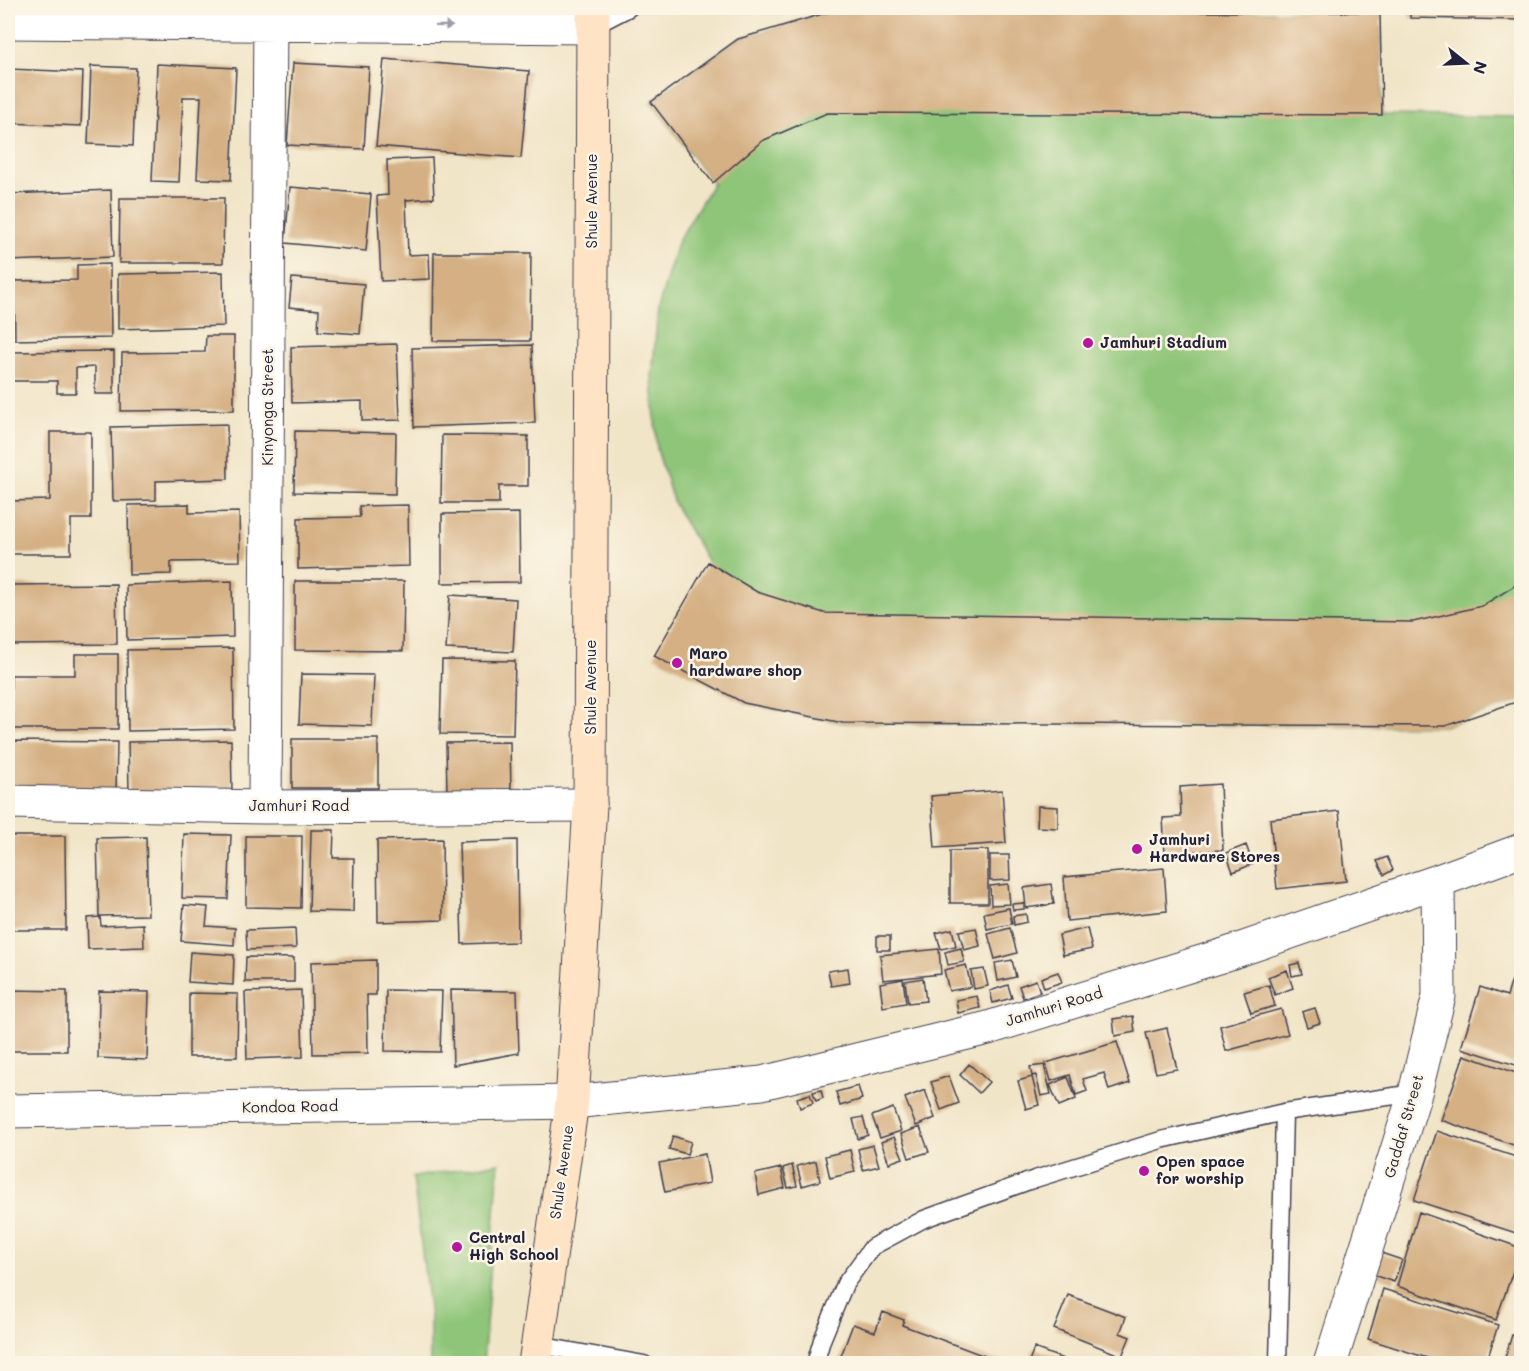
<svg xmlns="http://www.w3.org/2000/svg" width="1529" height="1371" font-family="Mali,sans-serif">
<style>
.green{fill:#8ec578;stroke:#58745a;stroke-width:1.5}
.building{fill:#d5b084}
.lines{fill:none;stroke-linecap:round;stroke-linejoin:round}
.lane-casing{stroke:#413f50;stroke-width:19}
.street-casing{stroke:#413f50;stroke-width:35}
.secondary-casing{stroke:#413f50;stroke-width:35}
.lane{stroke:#fff;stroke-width:16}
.street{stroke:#fff;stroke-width:33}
.secondary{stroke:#fee4c5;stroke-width:33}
.oneway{fill:#9c9ca7}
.poi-dot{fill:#b5179e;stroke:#fcf5e5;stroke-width:2}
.labels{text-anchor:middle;stroke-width:5;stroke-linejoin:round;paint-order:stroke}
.street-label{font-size:15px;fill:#22223b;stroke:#fcf5e5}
.poi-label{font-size:15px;font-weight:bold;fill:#22223b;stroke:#fcf5e5;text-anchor:start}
</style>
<rect width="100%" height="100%" fill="#fcf5e5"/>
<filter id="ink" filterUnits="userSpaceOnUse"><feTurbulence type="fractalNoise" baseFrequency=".0167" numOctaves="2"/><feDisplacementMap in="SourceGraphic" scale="12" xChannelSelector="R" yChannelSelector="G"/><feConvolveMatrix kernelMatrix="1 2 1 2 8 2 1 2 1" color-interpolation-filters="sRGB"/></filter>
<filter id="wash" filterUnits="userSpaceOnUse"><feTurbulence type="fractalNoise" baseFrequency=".008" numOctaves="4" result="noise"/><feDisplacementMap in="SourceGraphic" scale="24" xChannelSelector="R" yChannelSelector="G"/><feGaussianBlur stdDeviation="1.35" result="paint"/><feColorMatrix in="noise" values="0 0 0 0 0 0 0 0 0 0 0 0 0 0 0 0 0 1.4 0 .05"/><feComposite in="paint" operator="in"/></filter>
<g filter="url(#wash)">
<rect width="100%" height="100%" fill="#f1e5c8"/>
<path class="green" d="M 829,12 L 1380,12 L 1382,115 L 1521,117 L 1521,700 L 1445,726 L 843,723 L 744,703 L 708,562 L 674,504 L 657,449 L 652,377 L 658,309 L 677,243 L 713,183 L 651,102 L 738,39 Z
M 499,1163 L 483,1363 L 430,1363 L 430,1317 L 413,1177 Z"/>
<g id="blocks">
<path class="building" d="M 1410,8 L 1522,8 L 1522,20 L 1410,18 Z
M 829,12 L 1380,12 L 1382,115 L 827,113 L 762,141 L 713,183 L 651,102 L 738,39 Z
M 384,59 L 529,71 L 521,158 L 376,146 Z
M 293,63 L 369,67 L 364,149 L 287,145 Z
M 157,64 L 236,68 L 231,180 L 197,179 L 201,97 L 183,97 L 179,182 L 152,181 Z
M 91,66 L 136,68 L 133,146 L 88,144 Z
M 8,69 L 83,72 L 81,126 L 8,123 Z
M 432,158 L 434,198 L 406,200 L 408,255 L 429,254 L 430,279 L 381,281 L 377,196 L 388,195 L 387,160 Z
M 290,187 L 371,194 L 366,251 L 285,243 Z
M 111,190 L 113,257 L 8,261 L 8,194 Z
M 120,198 L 224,198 L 223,263 L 119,263 Z
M 434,253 L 531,253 L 530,341 L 433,341 Z
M 110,264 L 111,338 L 15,340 L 14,281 L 77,280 L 77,265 Z
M 223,272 L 224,326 L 118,329 L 118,274 Z
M 292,278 L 364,284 L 360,334 L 318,331 L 319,310 L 289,307 Z
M 206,336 L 234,336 L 234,410 L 121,411 L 122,353 L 205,352 Z
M 397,344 L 400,420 L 362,421 L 362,401 L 292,403 L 291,347 Z
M 532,345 L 535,423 L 414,427 L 412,348 Z
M 114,351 L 114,394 L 95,394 L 95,367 L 76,368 L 76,393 L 57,393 L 57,381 L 8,381 L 8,352 Z
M 227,424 L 228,479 L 156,481 L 156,500 L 113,501 L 111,427 Z
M 295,431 L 396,433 L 395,494 L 294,492 Z
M 50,432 L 91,432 L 91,519 L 71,519 L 71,554 L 8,554 L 8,501 L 50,500 Z
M 442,435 L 528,436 L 528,486 L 499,486 L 499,503 L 441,503 Z
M 189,504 L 189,513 L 239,512 L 240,561 L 171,562 L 171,574 L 129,575 L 128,505 Z
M 408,505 L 409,566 L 298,569 L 298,518 L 360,517 L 359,506 Z
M 519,513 L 520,582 L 442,583 L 442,514 Z
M 708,562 L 757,592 L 824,613 L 1413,622 L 1482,606 L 1522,581 L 1522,700 L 1445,726 L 843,723 L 744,703 L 654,656 Z
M 232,581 L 233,637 L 127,640 L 126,585 Z
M 295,581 L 404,581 L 403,651 L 295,650 Z
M 116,584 L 117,644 L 8,645 L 8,585 Z
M 450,595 L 516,599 L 513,652 L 446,649 Z
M 233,648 L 234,729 L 128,731 L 127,650 Z
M 75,654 L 118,654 L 118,729 L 10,729 L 11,675 L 75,675 Z
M 442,660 L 515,661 L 513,735 L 440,734 Z
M 301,674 L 374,675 L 372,726 L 299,724 Z
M 292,739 L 378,739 L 378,788 L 292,788 Z
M 231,740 L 232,790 L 129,792 L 128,742 Z
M 8,741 L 117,742 L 116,791 L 8,790 Z
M 510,742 L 511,794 L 447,795 L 446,743 Z
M 1220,784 L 1223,850 L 1165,853 L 1163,818 L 1181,817 L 1180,787 Z
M 1002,790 L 1006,843 L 935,848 L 931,796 Z
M 1038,806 L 1058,807 L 1058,828 L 1037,827 Z
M 1339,811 L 1346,881 L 1277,889 L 1270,819 Z
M 311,830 L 334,830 L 333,858 L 354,858 L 353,912 L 309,911 Z
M 184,834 L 231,835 L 228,899 L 182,898 Z
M 8,836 L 65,836 L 66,930 L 8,930 Z
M 246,836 L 302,836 L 301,908 L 246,907 Z
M 146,837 L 148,915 L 99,916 L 97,838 Z
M 442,839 L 443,920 L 378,922 L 377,840 Z
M 517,840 L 518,942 L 462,944 L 459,842 Z
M 1246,845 L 1253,864 L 1233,872 L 1226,853 Z
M 988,850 L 988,903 L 950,903 L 950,851 Z
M 990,855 L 1009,855 L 1010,880 L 990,881 Z
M 1387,857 L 1393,870 L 1384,875 L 1377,861 Z
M 1164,868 L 1167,911 L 1067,921 L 1064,877 Z
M 1008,884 L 1010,904 L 991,905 L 990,886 Z
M 1051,884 L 1054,904 L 1026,908 L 1024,888 Z
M 1024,903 L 1024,909 L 1013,910 L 1012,904 Z
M 184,905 L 208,907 L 206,926 L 235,928 L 234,945 L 181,941 Z
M 1009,908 L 1012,924 L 987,929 L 984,913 Z
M 1026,914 L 1027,922 L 1014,925 L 1013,916 Z
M 100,917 L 101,926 L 143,924 L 144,947 L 88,949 L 87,918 Z
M 295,928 L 296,948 L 247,950 L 246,930 Z
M 976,928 L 980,946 L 964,950 L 959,931 Z
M 1010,928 L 1017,953 L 995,959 L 988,934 Z
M 1087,928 L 1092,949 L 1063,955 L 1059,935 Z
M 952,929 L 956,946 L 941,949 L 936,933 Z
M 877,936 L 890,936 L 890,950 L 877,950 Z
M 961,948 L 964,962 L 948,965 L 945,952 Z
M 939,949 L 941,974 L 883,980 L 880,955 Z
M 190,952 L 234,955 L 233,985 L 188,982 Z
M 246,957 L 294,958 L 294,982 L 245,982 Z
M 376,960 L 376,995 L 367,995 L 368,1053 L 313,1054 L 311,962 Z
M 1012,960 L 1016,977 L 998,981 L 995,963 Z
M 1299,963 L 1302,974 L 1292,976 L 1290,965 Z
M 966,965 L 971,987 L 949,991 L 944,970 Z
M 848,968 L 850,983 L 831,986 L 828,971 Z
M 984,969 L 988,986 L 974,989 L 971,971 Z
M 1287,970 L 1293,988 L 1275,995 L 1268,977 Z
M 1058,972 L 1062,982 L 1044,988 L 1041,978 Z
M 923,978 L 926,1001 L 908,1003 L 905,981 Z
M 903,979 L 906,1003 L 883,1007 L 880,983 Z
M 1036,980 L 1040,992 L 1023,998 L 1019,986 Z
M 1512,980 L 1522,983 L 1522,1067 L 1461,1048 L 1480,987 L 1507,996 Z
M 1008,985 L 1012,998 L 993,1003 L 990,991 Z
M 1269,985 L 1275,1006 L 1251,1013 L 1244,992 Z
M 8,990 L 67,991 L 67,1051 L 8,1051 Z
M 301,990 L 303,1057 L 247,1059 L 245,992 Z
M 386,990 L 442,991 L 440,1052 L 385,1051 Z
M 451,990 L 517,991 L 519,1053 L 453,1065 Z
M 99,991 L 149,992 L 147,1060 L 98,1058 Z
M 189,993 L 238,994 L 237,1057 L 189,1057 Z
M 977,996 L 980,1008 L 958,1013 L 956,1000 Z
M 1315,1008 L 1320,1023 L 1307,1027 L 1302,1012 Z
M 1281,1009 L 1288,1034 L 1226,1051 L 1220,1026 Z
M 1133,1016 L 1135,1032 L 1115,1036 L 1113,1019 Z
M 1167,1028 L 1177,1069 L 1156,1073 L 1146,1033 Z
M 1117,1042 L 1130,1083 L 1109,1090 L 1104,1073 L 1083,1079 L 1087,1091 L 1076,1095 L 1070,1075 L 1051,1081 L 1046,1063 Z
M 1464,1055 L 1522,1075 L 1522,1148 L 1441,1120 Z
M 969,1064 L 989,1082 L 979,1093 L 960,1075 Z
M 1044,1065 L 1051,1094 L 1041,1096 L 1036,1075 L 1032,1076 L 1030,1067 Z
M 949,1076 L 959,1103 L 941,1110 L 931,1082 Z
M 1032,1077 L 1039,1105 L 1026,1109 L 1018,1081 Z
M 1068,1077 L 1076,1099 L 1059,1106 L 1050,1085 Z
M 858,1086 L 862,1099 L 840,1106 L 836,1092 Z
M 821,1090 L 823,1098 L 816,1101 L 813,1092 Z
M 925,1090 L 935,1118 L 916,1126 L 905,1098 Z
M 810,1094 L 813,1103 L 800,1108 L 797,1098 Z
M 893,1108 L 901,1131 L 880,1138 L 872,1116 Z
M 863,1117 L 868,1135 L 858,1139 L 853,1119 Z
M 920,1127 L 929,1152 L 909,1158 L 901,1134 Z
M 1437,1131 L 1522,1159 L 1522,1235 L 1414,1200 Z
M 673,1136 L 691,1142 L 687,1154 L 669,1149 Z
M 894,1137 L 903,1158 L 889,1163 L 881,1142 Z
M 873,1145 L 879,1166 L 863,1170 L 858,1149 Z
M 850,1150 L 855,1172 L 830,1178 L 825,1156 Z
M 705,1154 L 710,1183 L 665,1192 L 659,1163 Z
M 816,1161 L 820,1181 L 802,1186 L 797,1166 Z
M 792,1165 L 797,1186 L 788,1188 L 783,1168 Z
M 781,1168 L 785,1188 L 759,1195 L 755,1174 Z
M 1419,1212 L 1521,1248 L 1496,1320 L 1397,1286 Z
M 1381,1253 L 1402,1260 L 1394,1282 L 1373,1275 Z
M 1383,1289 L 1498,1325 L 1486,1364 L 1446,1364 L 1368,1339 Z
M 1068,1295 L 1126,1317 L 1120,1333 L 1130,1337 L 1122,1356 L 1054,1329 Z
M 1522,1306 L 1522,1327 L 1515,1325 Z
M 883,1312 L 904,1320 L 902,1325 L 1006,1364 L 838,1364 L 853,1324 L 875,1332 Z
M 1512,1335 L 1522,1338 L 1522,1364 L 1503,1364 Z
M 1034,1348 L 1074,1363 L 1074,1364 L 1028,1364 Z"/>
</g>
</g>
<g filter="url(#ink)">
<use href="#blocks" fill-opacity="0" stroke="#413f50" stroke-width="1.5"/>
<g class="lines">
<g class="lane-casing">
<path id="lane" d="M 592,27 L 629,8
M 538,1345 L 644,1364
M 815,1364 L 822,1340 L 845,1284 L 872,1247 L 924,1219 L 1035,1179 L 1161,1140 L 1284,1112 L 1415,1093
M 1278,1364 L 1284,1112"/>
</g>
<g class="street-casing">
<path id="street" d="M 8,22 L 592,27
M 8,802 L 265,807 L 590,805
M 265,807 L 270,8
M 8,1111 L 572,1102 L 762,1083 L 988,1028 L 1224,955 L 1438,881 L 1522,850
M 1330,1364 L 1415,1093 L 1439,996 L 1438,881"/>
</g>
<g class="secondary-casing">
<path id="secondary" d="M 535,1364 L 572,1102 L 590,805 L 593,8"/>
</g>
<use href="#lane" class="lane"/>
<use href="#street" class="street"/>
<use href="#secondary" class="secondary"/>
</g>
<defs><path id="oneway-solid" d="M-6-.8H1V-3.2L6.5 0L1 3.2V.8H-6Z" transform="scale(1.5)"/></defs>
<use class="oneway" href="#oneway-solid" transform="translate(444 26) rotate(1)"/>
</g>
<g class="poi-dot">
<circle cx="1088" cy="343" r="6"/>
<circle cx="677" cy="663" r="6"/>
<circle cx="1137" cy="849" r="6"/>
<circle cx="1144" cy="1171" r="6"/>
<circle cx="457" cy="1247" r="6"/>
</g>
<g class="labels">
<g class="street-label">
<text transform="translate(592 201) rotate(-90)" y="5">Shule Avenue</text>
<text transform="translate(268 407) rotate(-90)" y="5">Kinyonga Street</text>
<text transform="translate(591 687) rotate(-90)" y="5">Shule Avenue</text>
<text x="299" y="811">Jamhuri Road</text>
<text transform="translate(1054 1007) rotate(-17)" y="5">Jamhuri Road</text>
<text transform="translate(290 1107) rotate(-1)" y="5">Kondoa Road</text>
<text transform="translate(1404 1126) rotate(-74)" y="5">Gaddaf Street</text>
<text transform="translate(562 1172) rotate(-82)" y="5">Shule Avenue</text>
</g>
<g class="poi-label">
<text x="1100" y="348">Jamhuri Stadium</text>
<text x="689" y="659">Maro<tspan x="689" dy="17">hardware shop</tspan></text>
<text x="1149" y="845">Jamhuri<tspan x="1149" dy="17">Hardware Stores</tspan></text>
<text x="1156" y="1167">Open space<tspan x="1156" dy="17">for worship</tspan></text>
<text x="469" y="1243">Central<tspan x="469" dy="17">High School</tspan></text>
</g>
</g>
<rect width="1529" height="1371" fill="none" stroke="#fcf5e5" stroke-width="30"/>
<g transform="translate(1466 63) rotate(108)" stroke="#fcf5e5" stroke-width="4.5" paint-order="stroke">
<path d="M0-4.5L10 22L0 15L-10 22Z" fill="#22223b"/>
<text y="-9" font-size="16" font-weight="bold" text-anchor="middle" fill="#22223b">N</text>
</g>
</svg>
